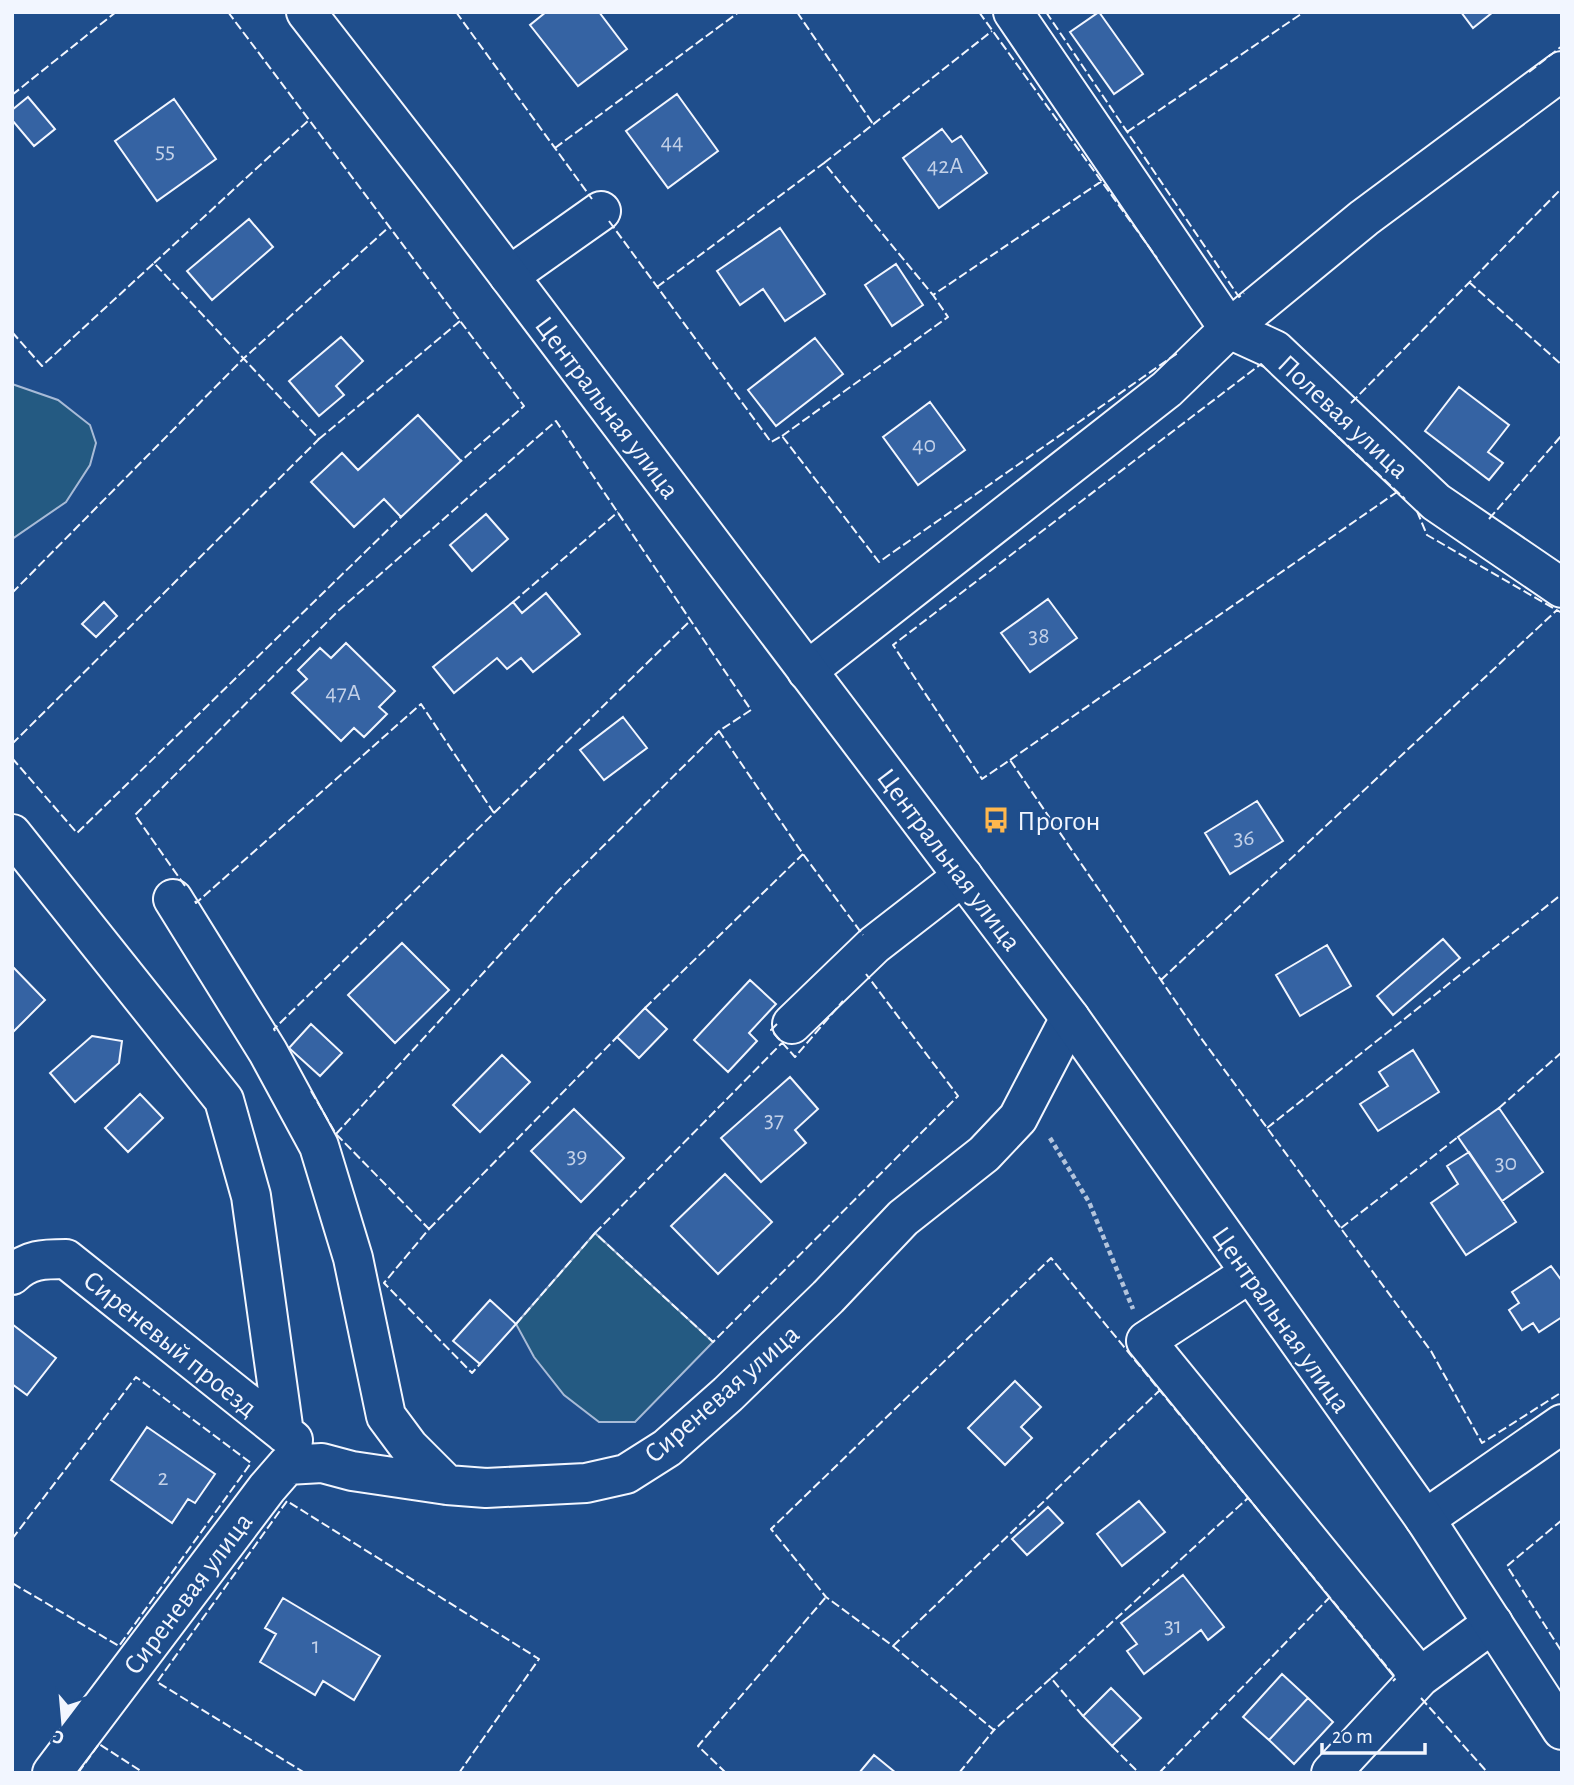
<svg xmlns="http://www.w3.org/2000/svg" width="1574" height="1785" font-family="'Alegreya Sans',sans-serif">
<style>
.green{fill:#245a82;stroke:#a8bbd7;stroke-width:2}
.building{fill:#3563a3;stroke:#f2f6ff;stroke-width:2}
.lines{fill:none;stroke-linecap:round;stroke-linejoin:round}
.minor-casing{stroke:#f2f6ff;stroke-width:42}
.major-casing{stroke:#f2f6ff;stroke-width:42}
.path{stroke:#b3c4dc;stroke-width:4.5;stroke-dasharray:5 3.5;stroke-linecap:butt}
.minor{stroke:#1f4e8c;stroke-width:38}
.major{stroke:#1f4e8c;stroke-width:38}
.fence{stroke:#f2f6ff;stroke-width:2;stroke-dasharray:9 3.5;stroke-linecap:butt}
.labels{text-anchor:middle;stroke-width:5;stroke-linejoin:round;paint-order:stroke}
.number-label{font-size:24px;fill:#c3d1e8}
.street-label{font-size:28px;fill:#f2f6ff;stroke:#1f4e8c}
.poi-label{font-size:28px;fill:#f2f6ff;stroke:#1f4e8c;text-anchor:start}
</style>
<rect width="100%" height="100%" fill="#1f4e8c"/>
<path class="green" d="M 12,384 L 58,400 L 90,425 L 96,443 L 90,465 L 66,502 L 12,539 Z
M 595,1233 L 713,1342 L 635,1422 L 599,1422 L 564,1395 L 534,1357 L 516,1324 Z"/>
<path class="building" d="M 546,12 L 599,12 L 627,49 L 578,86 L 530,25 Z
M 1099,12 L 1143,74 L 1114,94 L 1070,32 Z
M 1461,12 L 1493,12 L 1473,28 Z
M 677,94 L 718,151 L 668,188 L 626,131 Z
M 28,97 L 55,129 L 34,146 L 12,120 L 12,110 Z
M 174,99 L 216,159 L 157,201 L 115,141 Z
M 942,129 L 952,142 L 961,136 L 987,173 L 939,208 L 903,158 Z
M 249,219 L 273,247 L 212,300 L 187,271 Z
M 780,228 L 825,294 L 785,321 L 763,289 L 740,305 L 717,271 Z
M 896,264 L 923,305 L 892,326 L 865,285 Z
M 341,337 L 363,361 L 336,386 L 344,395 L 319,416 L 289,381 Z
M 815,338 L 843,374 L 776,426 L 748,390 Z
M 1459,387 L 1509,425 L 1488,452 L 1503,463 L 1489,480 L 1425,431 Z
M 930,402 L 965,450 L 918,485 L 883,437 Z
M 418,415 L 461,461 L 401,517 L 384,499 L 354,527 L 311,482 L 342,453 L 358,470 Z
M 486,514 L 508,539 L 472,571 L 450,545 Z
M 546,593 L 580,634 L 533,672 L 521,658 L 507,669 L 497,658 L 454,693 L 433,667 L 513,602 L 522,613 Z
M 1048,599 L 1077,638 L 1030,672 L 1001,633 Z
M 104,602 L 117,616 L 96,637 L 82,624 Z
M 346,643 L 395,691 L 379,707 L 387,714 L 364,737 L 354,728 L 341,741 L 292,693 L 307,679 L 298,670 L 320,648 L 331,658 Z
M 623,717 L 647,748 L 604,780 L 580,750 Z
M 1257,801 L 1283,841 L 1230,874 L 1205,833 Z
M 1443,939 L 1460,958 L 1393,1015 L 1377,996 Z
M 402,943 L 449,990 L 395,1043 L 348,995 Z
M 1327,945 L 1351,986 L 1300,1016 L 1276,975 Z
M 12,966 L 45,1000 L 12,1033 Z
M 750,980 L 776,1004 L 749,1033 L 757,1041 L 728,1072 L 694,1040 Z
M 645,1008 L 667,1029 L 639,1058 L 617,1037 Z
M 311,1024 L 342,1053 L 320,1076 L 289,1048 Z
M 92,1036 L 122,1041 L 119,1063 L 75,1102 L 50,1073 Z
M 1413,1050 L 1439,1092 L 1378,1131 L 1360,1104 L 1388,1086 L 1379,1072 Z
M 502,1055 L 530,1082 L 480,1132 L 453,1105 Z
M 790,1077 L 818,1109 L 795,1130 L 806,1143 L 761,1182 L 721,1138 Z
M 140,1094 L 163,1118 L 128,1152 L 105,1128 Z
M 1499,1108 L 1543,1172 L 1502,1201 L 1458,1137 Z
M 574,1109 L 624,1158 L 581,1202 L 531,1151 Z
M 1469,1152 L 1516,1222 L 1466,1255 L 1431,1203 L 1458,1184 L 1447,1166 Z
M 725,1174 L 772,1222 L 718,1274 L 671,1226 Z
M 1551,1266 L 1562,1281 L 1562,1317 L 1539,1332 L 1533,1323 L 1522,1330 L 1509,1310 L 1519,1303 L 1512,1292 Z
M 490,1300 L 516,1324 L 480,1364 L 453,1341 Z
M 12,1324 L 56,1358 L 27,1395 L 12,1384 Z
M 1015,1381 L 1041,1407 L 1021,1427 L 1032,1438 L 1005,1465 L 968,1428 Z
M 147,1427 L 215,1474 L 195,1503 L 188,1499 L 172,1523 L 111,1480 Z
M 1139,1501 L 1165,1532 L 1122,1566 L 1097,1534 Z
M 1048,1507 L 1063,1523 L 1027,1555 L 1012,1539 Z
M 1183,1575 L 1224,1627 L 1208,1640 L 1201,1630 L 1144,1674 L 1127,1651 L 1137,1644 L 1121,1623 Z
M 283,1598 L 380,1656 L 354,1700 L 323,1681 L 315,1695 L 260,1662 L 276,1634 L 265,1628 Z
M 1282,1674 L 1308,1698 L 1269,1740 L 1243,1717 Z
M 1111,1688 L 1141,1718 L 1112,1746 L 1083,1716 Z
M 1308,1698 L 1333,1722 L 1294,1764 L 1269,1740 Z
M 874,1755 L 896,1773 L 859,1773 Z"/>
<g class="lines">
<g class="minor-casing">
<path id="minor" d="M 1013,12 L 1229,329 L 1275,350 L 1436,502 L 1562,588
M 509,276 L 601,211
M 807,671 L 1167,389 L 1229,329 L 1364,218 L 1562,71
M 12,834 L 224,1100 L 251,1196 L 284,1433
M 173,899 L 268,1052 L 319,1146 L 353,1258 L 386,1416 L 409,1447 L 447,1485
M 792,1024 L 874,945 L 963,876
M 1250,1273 L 1146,1341 L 1420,1677
M 12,1275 C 28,1259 44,1259 66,1259 L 293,1440
M 1425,1519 L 1562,1424
M 52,1773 L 267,1488 L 287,1465 L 322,1463 L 352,1471 L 447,1485 L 486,1488 L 586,1483 L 626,1474 L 667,1448 L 728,1394 L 828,1297 L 903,1218 L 984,1154 L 1018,1118 L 1070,1018
M 1331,1773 L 1420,1677 L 1493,1623"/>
</g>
<g class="major-casing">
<path id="major" d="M 306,12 L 438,182 L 1070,1018 L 1425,1519 L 1562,1730"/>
</g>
<path class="path" d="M 1050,1138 L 1089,1202 L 1133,1309"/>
<use href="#minor" class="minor"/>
<use href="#major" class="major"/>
<path class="fence" d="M 228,12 L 524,406 L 461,461
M 456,12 L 592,199
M 797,12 L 873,124
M 979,12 L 1157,258
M 1046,12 L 1239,297 L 1244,293
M 1529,72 L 1562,46
M 12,95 L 116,12
M 1127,132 L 1304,12
M 555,148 L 739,12
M 824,163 L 992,31
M 609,221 L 771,442 L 782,436 L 879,562 L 1179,352
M 154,263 L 309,120
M 1469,282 L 1562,365
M 657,287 L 824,163 L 933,295
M 12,332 L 42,366 L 154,263 L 319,439 L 12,744
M 1264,367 L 1261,364 L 893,645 L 982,779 L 1010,760 L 1198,1034 L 1431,1351 L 1482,1443 L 1562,1392
M 1351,403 L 1562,188
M 1320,420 L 1405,499
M 782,436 L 948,317 L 933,295 L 1102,181
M 319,439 L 460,321
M 1417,511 L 1427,535 L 1562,613
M 1489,519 L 1562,435
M 12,593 L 243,359 L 389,227
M 513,602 L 618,512
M 12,758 L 77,833 L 401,517
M 1010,760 L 1397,492
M 494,813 L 691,620
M 185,886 L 135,815 L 338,611 L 556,421 L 751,710 L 719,731 L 803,854 L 863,935
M 195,901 L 196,903 L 421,704 L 494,813 L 274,1029 L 275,1031
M 1161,980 L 1557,610
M 645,1008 L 803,854
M 777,1024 L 771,1030 L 795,1057 L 843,1001
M 311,1091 L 336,1134 L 429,1229 L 384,1283 L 472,1373 L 480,1364
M 1499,1108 L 1562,1052
M 1267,1128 L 1562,894
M 336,1134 L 559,890 L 719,731
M 1341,1228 L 1458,1137
M 429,1229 L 617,1037
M 595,1233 L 782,1043
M 516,1324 L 595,1233 L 713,1342 L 958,1096 L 866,974
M 1562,1520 L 1507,1566 L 1562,1652
M 12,1539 L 136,1377 L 251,1463 L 119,1646 L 12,1583
M 893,1646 L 1159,1391
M 1051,1678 L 1248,1498
M 1421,1698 L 1488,1773
M 1083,1716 L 1051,1678 L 994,1730 L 893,1646 L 826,1597 L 771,1529 L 1051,1258 L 1396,1678 L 1393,1681
M 1112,1746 L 1139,1773
M 78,1773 L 99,1744 L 144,1773
M 305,1773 L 157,1682 L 287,1501 L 539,1659 L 459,1773
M 726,1773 L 698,1746 L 826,1597
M 959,1773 L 994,1730
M 1159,1773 L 1330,1597"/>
</g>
<defs>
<g id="bus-bare" transform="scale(2.1)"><path d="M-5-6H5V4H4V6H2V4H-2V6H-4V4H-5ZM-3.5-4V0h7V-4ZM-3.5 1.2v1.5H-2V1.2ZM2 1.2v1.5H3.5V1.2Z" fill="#ffb74d" stroke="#1f4e8c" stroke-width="2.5" paint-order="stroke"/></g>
</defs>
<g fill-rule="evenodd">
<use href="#bus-bare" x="996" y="820"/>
</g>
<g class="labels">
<g class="number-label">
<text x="672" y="149">44</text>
<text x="165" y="158">55</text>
<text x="945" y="173">42А</text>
<text x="924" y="452">40</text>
<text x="1039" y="643">38</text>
<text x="343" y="700">47А</text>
<text x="1244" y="845">36</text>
<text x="774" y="1127">37</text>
<text x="577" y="1163">39</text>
<text x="1506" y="1170">30</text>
<text x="163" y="1485">2</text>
<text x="1173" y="1633">31</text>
<text x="316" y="1653">1</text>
</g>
<g class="street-label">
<text transform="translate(608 407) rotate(53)" y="10">Центральная улица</text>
<text transform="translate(1344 416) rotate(43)" y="10">Полевая улица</text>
<text transform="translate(950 859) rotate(53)" y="10">Центральная улица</text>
<text transform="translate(1282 1319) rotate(55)" y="10">Центральная улица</text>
<text transform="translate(171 1343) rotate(39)" y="10">Сиреневый проезд</text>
<text transform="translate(721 1393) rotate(-41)" y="10">Сиреневая улица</text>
<text transform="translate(187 1593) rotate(-53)" y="10">Сиреневая улица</text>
</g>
<g class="poi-label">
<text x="1017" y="830">Прогон</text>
</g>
</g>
<rect width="1574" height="1785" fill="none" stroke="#f2f6ff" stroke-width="28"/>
<g transform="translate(63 1722) rotate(196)" stroke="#1f4e8c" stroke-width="5" paint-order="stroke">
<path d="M0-5L12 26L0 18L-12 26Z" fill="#f2f6ff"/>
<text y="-10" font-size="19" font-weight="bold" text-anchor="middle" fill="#f2f6ff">С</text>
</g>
<path d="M1322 1743v10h103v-10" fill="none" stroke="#f2f6ff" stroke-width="3.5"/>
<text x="1332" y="1743" font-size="21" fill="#f2f6ff" stroke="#1f4e8c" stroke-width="5" paint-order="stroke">20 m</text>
</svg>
